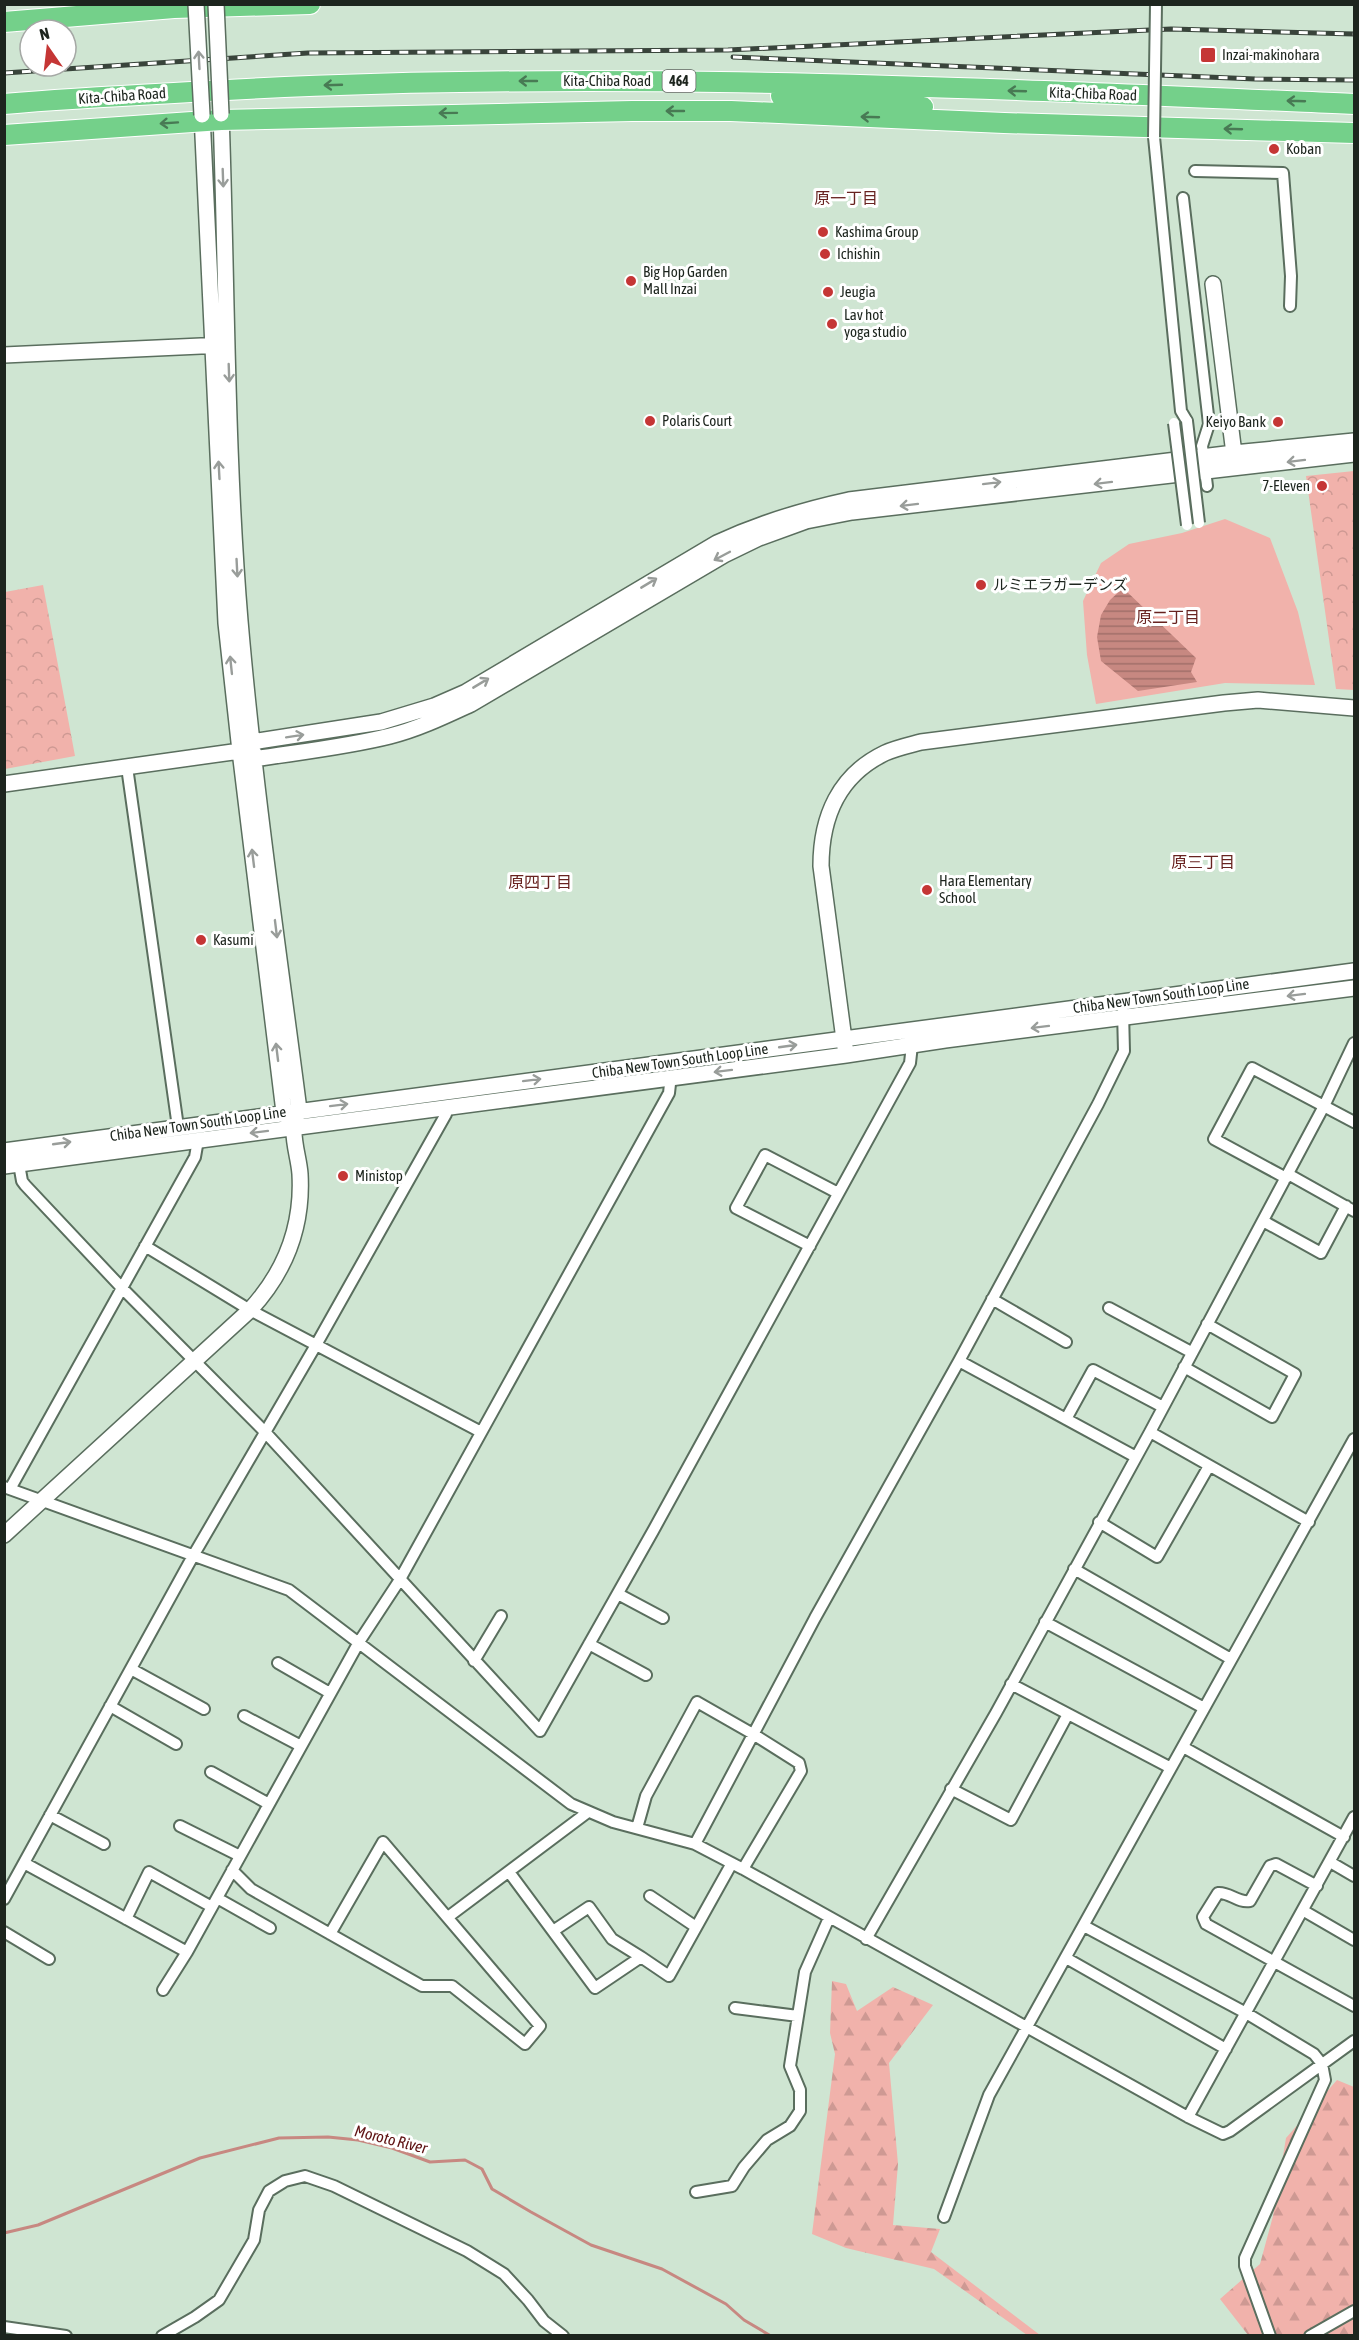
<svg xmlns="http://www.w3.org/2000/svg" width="1359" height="2340" font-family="'Asap Condensed','Noto Sans JP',sans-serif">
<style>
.forest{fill:url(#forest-firs)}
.park{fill:url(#park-crowns)}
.pitch{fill:#f1b2ab}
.water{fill:url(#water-rules)}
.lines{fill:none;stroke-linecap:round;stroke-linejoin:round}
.stream{stroke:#c78881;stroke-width:3}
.street-casing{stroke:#5a6e5e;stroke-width:14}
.secondary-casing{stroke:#5a6e5e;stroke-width:18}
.highway-casing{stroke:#fff;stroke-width:22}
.street{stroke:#fff;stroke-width:10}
.secondary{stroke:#fff;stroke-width:15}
.highway{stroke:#74d08a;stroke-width:20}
.rail-casing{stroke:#39443b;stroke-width:5}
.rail{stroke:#fff;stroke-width:3;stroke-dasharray:9;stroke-linecap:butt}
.street-bridge-casing{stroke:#5a6e5e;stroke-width:14;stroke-linecap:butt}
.secondary-bridge-casing{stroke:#5a6e5e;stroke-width:18;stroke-linecap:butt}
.street-bridge{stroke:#fff;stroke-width:10}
.secondary-bridge{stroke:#fff;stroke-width:15}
.oneway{stroke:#999d9a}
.oneway2{stroke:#487a54}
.poi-dot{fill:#c53635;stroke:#fff;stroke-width:2}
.labels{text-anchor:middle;stroke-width:6;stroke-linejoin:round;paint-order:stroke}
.shield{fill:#fff;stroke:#616662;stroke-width:1.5}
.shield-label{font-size:14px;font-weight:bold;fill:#1d251e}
.poi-label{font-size:15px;fill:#1d251e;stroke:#fff;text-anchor:start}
.street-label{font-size:15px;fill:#1d251e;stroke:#fff}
.neighbourhood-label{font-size:16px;fill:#682320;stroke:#fff}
.water-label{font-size:16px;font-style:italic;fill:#5f1213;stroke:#fff}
</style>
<defs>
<pattern id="forest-firs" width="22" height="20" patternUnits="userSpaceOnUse" patternTransform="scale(1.5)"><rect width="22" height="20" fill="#f1b2ab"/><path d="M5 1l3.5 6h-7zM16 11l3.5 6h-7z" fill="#ce9993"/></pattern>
<pattern id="park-crowns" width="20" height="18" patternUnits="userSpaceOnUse" patternTransform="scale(1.5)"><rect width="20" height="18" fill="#f1b2ab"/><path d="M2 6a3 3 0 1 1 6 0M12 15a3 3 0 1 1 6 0" fill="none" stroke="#ce9993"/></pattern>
<pattern id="water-rules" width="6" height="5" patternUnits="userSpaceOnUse" patternTransform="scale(1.5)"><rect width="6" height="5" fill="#c78881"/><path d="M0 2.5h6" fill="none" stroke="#a16f69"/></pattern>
</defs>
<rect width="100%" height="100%" fill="#cfe5d2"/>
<path class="forest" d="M 832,1981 L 846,1984 L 857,2011 L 893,1987 L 933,2005 L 889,2063 L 898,2164 L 893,2225 L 940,2229 L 931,2252 L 1040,2335 L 1027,2335 L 934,2269 L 846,2248 L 812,2234 L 835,2054 L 830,2033 Z
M 1337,2080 L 1354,2087 L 1354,2335 L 1248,2335 L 1220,2299 L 1260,2264 L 1273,2216 L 1286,2138 Z"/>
<path class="park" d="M 1354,471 L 1354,690 L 1336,689 L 1306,476 Z
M 43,585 L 75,756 L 5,769 L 5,592 Z"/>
<path class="pitch" d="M 1225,519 L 1270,538 L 1298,612 L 1315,685 L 1225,683 L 1096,704 L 1087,655 L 1083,601 L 1101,563 L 1129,544 L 1182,533 Z"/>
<path class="water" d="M 1123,588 L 1196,658 L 1191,672 L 1197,682 L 1138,691 L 1101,661 L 1097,637 L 1101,615 L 1110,600 Z"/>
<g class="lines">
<path class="stream" d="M 4,2233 L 38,2225 L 200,2158 L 279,2138 L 328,2137 L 358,2140 L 392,2148 L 430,2162 L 465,2160 L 482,2169 L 492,2189 L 531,2212 L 591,2245 L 662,2269 L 726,2304 L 744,2320 L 771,2336"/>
<g class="street-casing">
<path id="street" d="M 1154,137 L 1181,411 L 1187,421
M 1195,171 L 1283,173 L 1291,276 L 1290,306
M 1183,198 L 1209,424 L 1202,446 L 1207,486
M 127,767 L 178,1127
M 19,1164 L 22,1181 L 25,1185 L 121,1287 L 265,1432 L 540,1731 L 653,1531 L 910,1063 L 912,1045
M 1288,1174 L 1354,1211
M 1286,1178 L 1214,1139 L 1252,1068 L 1354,1122
M 1263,1221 L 1321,1253 L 1346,1206
M 145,1246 L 250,1310 L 481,1432
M 810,1246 L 736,1208 L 765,1155 L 838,1193
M 992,1299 L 1066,1342
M 1109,1308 L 1191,1352
M 959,1361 L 1136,1457
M 1184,1367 L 1272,1417 L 1295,1374 L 1207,1324
M 1066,1419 L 1093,1370 L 1163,1407
M 1150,1432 L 1309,1522
M 4,1487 L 289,1590 L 571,1804 L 613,1822 L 695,1844 L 743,1869 L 1188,2117 L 1223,2134 L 1230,2131 L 1354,2041
M 10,1489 L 195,1157 L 198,1140
M 1099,1522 L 1157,1557 L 1209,1466
M 1074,1569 L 1231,1659
M 618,1594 L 663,1618
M 1045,1622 L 1204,1708
M 589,1644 L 646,1675
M 474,1661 L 501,1616
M 278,1663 L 330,1693
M 131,1669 L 204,1709
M 1011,1684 L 1171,1768
M 110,1706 L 176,1744
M 244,1716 L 301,1746
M 1183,1747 L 1344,1837
M 211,1772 L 269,1804
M 951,1789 L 1011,1820 L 1068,1714
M 50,1815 L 104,1844
M 180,1826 L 240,1856
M 637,1828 L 646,1796 L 697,1702 L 753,1734 L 799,1763 L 801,1771 L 743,1869
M 695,1844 L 815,1618 L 959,1361 L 1098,1104 L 1124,1051 L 1123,1011
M 1330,1862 L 1354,1876
M 24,1863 L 187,1952
M 232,1870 L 251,1889 L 422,1986 L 452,1986 L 525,2044 L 540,2026 L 383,1842 L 330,1934
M 509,1872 L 595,1988 L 641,1957 L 612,1939 L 589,1907 L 553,1931
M 1317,1886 L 1276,1864 L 1270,1866 L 1250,1901 C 1237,1903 1230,1892 1218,1893 L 1203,1917 L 1206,1924 L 1354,2006
M 650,1896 L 696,1927
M 217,1898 L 270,1928
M 4,1899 L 193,1556 L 316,1345 L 446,1114 L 445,1107
M 1304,1911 L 1354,1940
M 448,1917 L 588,1812
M 126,1919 L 149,1872 L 212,1907
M 1084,1926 L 1246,2013 L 1314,2054 L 1322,2064 L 1325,2080 L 1245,2258 L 1245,2266 L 1270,2336
M 4,1932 L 49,1959
M 866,1939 L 996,1713 L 1150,1432 L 1324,1106 L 1354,1043
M 641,1957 L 669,1976 L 732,1863
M 1066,1958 L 1226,2049
M 163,1990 L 187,1952 L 359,1642 L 399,1581 L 669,1093 L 670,1084 L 667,1078
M 735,2008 L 798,2016
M 1188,2117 L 1354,1817
M 696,2192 L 732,2186 L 744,2167 L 767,2140 L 790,2126 L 800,2111 L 800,2090 L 790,2066 L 805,1972 L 829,1918
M 944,2217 L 989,2095 L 1354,1439
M 4,2327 L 66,2336
M 162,2336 L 195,2317 L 219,2300 L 254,2240 L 259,2210 L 269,2191 L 285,2181 L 305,2176 L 334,2186 L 467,2251 L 504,2274 L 528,2300 L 544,2321 L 563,2336
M 1310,2336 L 1354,2311"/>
</g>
<g class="secondary-casing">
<path id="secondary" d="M 202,115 L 226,623 L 240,751 L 284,1112 L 289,1120
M 1213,284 L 1235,462
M 4,355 L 223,345
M 247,755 L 254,759 C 299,752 346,747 390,736 C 418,729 445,716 471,704 L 724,555 L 759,538 L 806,521 L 852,512 L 1354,454
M 4,784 L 240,751 L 252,742 L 381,722 L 434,706 L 466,692 L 717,543 C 760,523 803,510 849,500 L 1234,453 L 1354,441
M 845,1047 L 821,866 C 821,817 839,775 885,753 C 896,748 910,745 921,742 L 1224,703 L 1258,700 L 1354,708
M 4,1151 L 1354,971
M 4,1166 L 846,1055 L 945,1040 L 1354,988
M 4,1535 L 250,1310 C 286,1271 303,1227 300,1174 C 299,1159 293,1143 294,1128 C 294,1123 297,1116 299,1110 C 278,948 254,785 240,621 C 226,453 227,283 221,114"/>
</g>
<g class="highway-casing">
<path id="highway" d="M 4,22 L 174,8 L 310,4
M 781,96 L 923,107
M 4,104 C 61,99 117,96 174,93 C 567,68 961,87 1354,104
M 4,135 L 221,120 L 632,111 L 731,111 L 1004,123 L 1354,133"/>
</g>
<use href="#street" class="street"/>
<use href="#secondary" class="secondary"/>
<use href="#highway" class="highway"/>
<g class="rail-casing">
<path id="rail" d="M 733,57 L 1255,79 L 1354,80
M 4,73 L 308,53 L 728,50 L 1171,29 L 1354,34"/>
</g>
<use href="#rail" class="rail"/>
<g class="street-bridge-casing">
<path id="street-bridge" d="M 1154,137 L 1156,4
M 1187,421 L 1199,523
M 1174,423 L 1187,525"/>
</g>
<g class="secondary-bridge-casing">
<path id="secondary-bridge" d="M 196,4 L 202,115
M 216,4 L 221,114"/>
</g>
<use href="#street-bridge" class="street-bridge"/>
<use href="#secondary-bridge" class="secondary-bridge"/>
</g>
<defs><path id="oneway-shaft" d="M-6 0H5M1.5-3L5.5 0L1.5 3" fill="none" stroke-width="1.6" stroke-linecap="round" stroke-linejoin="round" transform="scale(1.5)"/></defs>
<g class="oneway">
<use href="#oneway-shaft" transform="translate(199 60) rotate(-93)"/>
<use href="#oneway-shaft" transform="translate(223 178) rotate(88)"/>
<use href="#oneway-shaft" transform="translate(229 373) rotate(88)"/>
<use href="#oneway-shaft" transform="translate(1296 461) rotate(173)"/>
<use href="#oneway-shaft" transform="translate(219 470) rotate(-93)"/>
<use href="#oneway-shaft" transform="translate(992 483) rotate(-7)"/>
<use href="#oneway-shaft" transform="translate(1103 483) rotate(173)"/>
<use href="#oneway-shaft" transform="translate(909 505) rotate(173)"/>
<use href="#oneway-shaft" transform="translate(722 556) rotate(152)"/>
<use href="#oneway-shaft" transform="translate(237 568) rotate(87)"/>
<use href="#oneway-shaft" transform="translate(649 583) rotate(-31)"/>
<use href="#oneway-shaft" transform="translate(231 665) rotate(-96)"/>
<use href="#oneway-shaft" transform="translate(481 683) rotate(-31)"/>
<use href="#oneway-shaft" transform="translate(295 736) rotate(-9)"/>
<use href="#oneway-shaft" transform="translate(253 858) rotate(-97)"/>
<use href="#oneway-shaft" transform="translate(276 929) rotate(83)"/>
<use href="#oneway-shaft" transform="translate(1296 995) rotate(173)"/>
<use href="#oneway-shaft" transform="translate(1040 1027) rotate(173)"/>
<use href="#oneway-shaft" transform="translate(788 1046) rotate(-8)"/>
<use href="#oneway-shaft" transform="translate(277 1052) rotate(-97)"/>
<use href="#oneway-shaft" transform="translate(723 1071) rotate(173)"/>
<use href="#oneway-shaft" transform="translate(532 1080) rotate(-7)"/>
<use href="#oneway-shaft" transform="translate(339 1105) rotate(-7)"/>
<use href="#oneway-shaft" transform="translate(259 1132) rotate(173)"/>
<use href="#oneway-shaft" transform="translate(62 1143) rotate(-8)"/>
</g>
<g class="oneway2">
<use href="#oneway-shaft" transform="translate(528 81) rotate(180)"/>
<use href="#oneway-shaft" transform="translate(333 85) rotate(178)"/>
<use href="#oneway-shaft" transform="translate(1017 91) rotate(-178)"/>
<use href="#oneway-shaft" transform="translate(1296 101) rotate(-178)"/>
<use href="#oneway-shaft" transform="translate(675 111) rotate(-180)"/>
<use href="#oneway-shaft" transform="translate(448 113) rotate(179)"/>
<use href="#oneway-shaft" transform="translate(870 117) rotate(-178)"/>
<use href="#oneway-shaft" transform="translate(169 123) rotate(176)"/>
<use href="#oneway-shaft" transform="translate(1233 129) rotate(-178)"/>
</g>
<g class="poi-dot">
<rect x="1200" y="47" width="16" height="16" rx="3"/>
<circle cx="1274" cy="149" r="6"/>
<circle cx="823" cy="232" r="6"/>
<circle cx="825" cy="254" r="6"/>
<circle cx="631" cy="281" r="6"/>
<circle cx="828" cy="292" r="6"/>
<circle cx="832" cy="324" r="6"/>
<circle cx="650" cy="421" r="6"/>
<circle cx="1278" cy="422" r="6"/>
<circle cx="1322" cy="486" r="6"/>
<circle cx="981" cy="585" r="6"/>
<circle cx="927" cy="890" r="6"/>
<circle cx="201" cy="940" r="6"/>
<circle cx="343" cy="1176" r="6"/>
</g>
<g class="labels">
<rect class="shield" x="662.5" y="70" width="33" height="22" rx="4.5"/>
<g class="shield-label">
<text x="679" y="86">464</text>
</g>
<g class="poi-label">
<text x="1222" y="60">Inzai-makinohara</text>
<text x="1286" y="154">Koban</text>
<text x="835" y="237">Kashima Group</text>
<text x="837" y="259">Ichishin</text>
<text x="643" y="277">Big Hop Garden<tspan x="643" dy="17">Mall Inzai</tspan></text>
<text x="840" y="297">Jeugia</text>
<text x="844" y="320">Lav hot<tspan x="844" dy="17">yoga studio</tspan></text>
<text x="662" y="426">Polaris Court</text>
<text x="1266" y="427" text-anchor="end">Keiyo Bank</text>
<text x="1310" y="491" text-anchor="end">7-Eleven</text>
<text x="993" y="590">ルミエラガーデンズ</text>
<text x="939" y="886">Hara Elementary<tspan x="939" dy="17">School</tspan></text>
<text x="213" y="945">Kasumi</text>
<text x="355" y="1181">Ministop</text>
</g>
<g class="street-label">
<text x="607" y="86">Kita-Chiba Road</text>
<text transform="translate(1093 94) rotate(2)" y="5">Kita-Chiba Road</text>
<text transform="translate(122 96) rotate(-4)" y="5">Kita-Chiba Road</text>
<text transform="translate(1161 996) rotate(-8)" y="5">Chiba New Town South Loop Line</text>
<text transform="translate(680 1061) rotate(-8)" y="5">Chiba New Town South Loop Line</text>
<text transform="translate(198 1124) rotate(-8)" y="5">Chiba New Town South Loop Line</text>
</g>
<g class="neighbourhood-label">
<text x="846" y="204">原一丁目</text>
<text x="1168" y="623">原二丁目</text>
<text x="1203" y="868">原三丁目</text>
<text x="540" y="888">原四丁目</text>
</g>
<g class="water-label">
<text transform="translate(391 2139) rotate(14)" y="6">Moroto River</text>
</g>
</g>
<rect width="1359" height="2340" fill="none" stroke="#1d251e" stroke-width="12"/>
<g transform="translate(48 48) rotate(346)"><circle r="28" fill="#ffffff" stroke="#a5a8a5" stroke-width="1.5"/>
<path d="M0-4.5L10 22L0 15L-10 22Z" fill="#c53635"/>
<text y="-9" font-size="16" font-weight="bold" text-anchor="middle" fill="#1d251e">N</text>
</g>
</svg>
